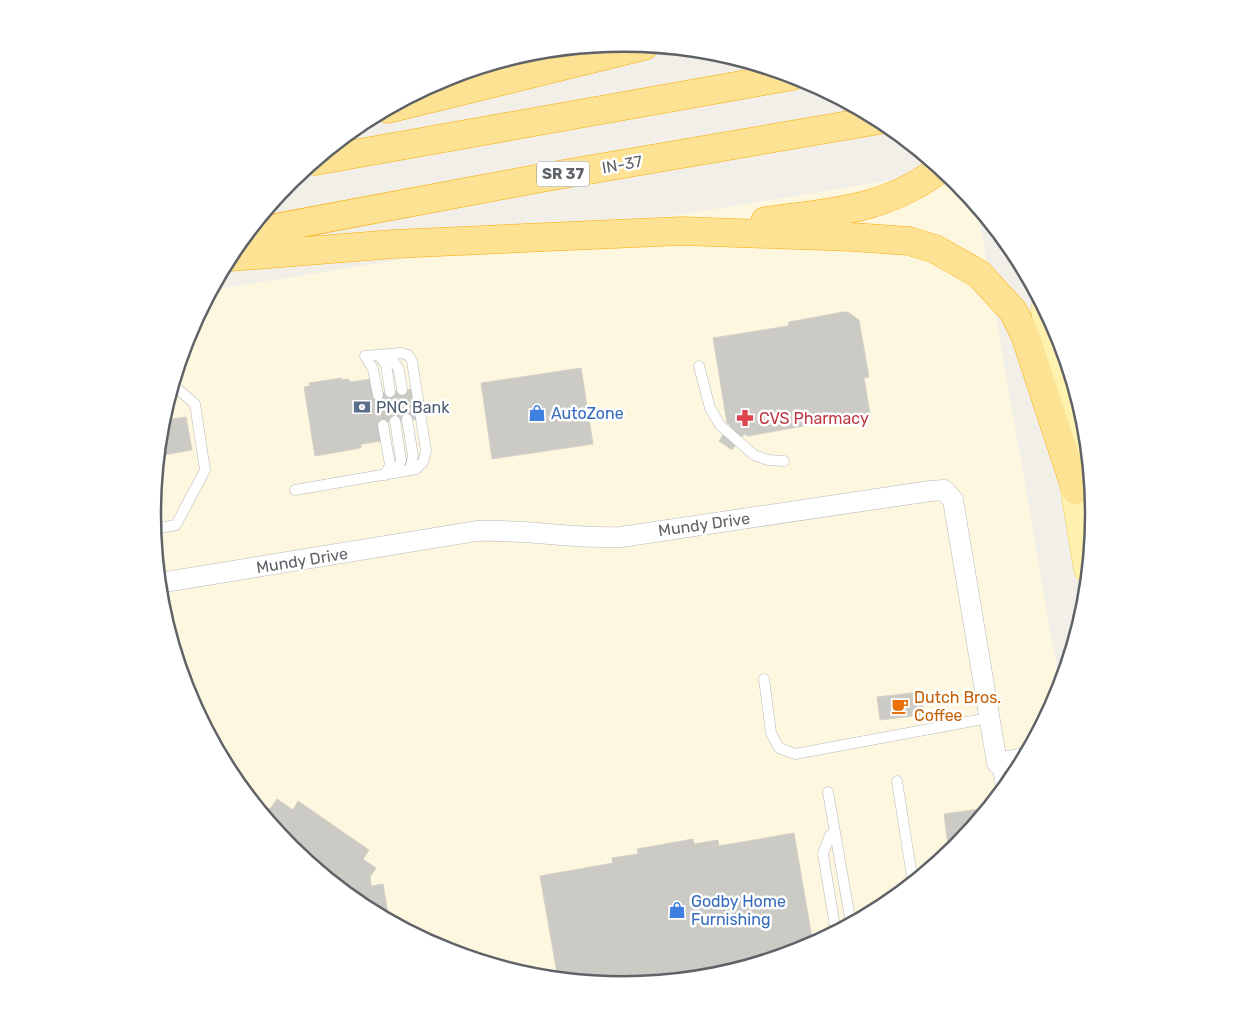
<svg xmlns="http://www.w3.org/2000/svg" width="1246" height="1029" font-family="Rubik,sans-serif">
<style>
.commercial{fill:#fef7e0}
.building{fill:#cccac5;stroke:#d6d1c6}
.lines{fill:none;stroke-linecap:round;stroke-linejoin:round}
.lane-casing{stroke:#b5b8bc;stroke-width:11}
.street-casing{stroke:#b5b8bc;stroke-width:21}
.primary-casing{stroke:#f2c960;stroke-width:29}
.highway-casing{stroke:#f9ab00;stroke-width:29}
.lane{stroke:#fff;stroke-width:10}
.street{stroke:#fff;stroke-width:20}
.primary{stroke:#fff2af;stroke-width:28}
.highway{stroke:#fde293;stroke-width:28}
.labels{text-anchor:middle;stroke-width:5;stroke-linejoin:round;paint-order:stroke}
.shield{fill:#fff;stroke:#8f9295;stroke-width:1}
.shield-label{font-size:15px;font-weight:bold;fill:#5f6368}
.street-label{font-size:16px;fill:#5f6368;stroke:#fff}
.service-label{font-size:16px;fill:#4e5e75;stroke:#fff;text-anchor:start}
.shop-label{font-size:16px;fill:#366cbe;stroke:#fff;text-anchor:start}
.health-label{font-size:16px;fill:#be3a42;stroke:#fff;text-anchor:start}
.food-label{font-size:16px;fill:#c56008;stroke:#fff;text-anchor:start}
.rim{fill:none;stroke:#5f6368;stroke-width:2.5}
</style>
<rect width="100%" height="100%" fill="#f1efe8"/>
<path class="commercial" d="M 944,172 L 956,182 L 977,207 L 1060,687 L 1014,776 L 956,848 L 884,906 L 803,950 L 715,976 L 623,985 L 531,976 L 443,949 L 361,906 L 290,847 L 231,776 L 188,694 L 161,606 L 152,514 L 161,422 L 188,334 L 212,290 Z"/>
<path class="building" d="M 843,312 L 848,312 L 859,320 L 869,377 L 864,378 L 870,414 L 748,436 L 744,434 L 732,450 L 719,441 L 730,425 L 727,423 L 713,338 L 788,326 L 789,322 Z
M 581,368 L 593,444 L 492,459 L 481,383 Z
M 342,378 L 342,380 L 349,379 L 350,382 L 372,379 L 379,393 L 414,389 L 419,419 L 385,422 L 382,441 L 361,444 L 361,448 L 315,456 L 304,387 L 310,386 L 309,383 Z
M 186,417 L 192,450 L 158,456 L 162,419 L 165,420 Z
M 921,692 L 923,715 L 880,720 L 877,697 Z
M 277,799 L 293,810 L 298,801 L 369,850 L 363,859 L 376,868 L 370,877 L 371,886 L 383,884 L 389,920 L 361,906 L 290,847 L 264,815 L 263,810 L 271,808 Z
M 987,808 L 956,848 L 949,853 L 944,814 Z
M 794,833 L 813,944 L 803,950 L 715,976 L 623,985 L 558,979 L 540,876 L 613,863 L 612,858 L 638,854 L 637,849 L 693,839 L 694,844 L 718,840 L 719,846 Z"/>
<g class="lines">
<g class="lane-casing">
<path id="lane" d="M 390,354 L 399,370 L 402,390
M 378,355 L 386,364 L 390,392
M 365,356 L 373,369 L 378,395
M 699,366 L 710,408 L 720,425 L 754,455 L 768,460 L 784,461
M 407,419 L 413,456 L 410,470
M 395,421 L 401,460 L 396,473
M 383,425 L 390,465 L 385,475
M 295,490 L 416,469 L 423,462 L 426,451 L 412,361 L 408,355 L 401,353 L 365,356
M 154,529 L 176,525 L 205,470 L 195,404 L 173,385
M 764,679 L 771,733 L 779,748 L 795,754 L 989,718
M 997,763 L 1002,791
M 897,781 L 913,883
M 828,792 L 851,924
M 835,832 L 830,835 L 823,854 L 836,932"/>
</g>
<g class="street-casing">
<path id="street" d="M 159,583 L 477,531 C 525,529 573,539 621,537 L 930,491 L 944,490 L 953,500 L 997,763 L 1024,758"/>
</g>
<g class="primary-casing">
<path id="primary" d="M 1045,310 L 1088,569"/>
</g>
<g class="highway-casing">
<path id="highway" d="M 388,109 L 644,46
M 315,161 L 792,76
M 765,221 C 831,212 884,211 940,169
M 248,233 L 541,178 L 879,120
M 230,257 L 394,244 L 682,231 L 852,237 L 909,241 L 935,249 L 979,274 L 1013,311 L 1025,335 L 1076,490"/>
</g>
<use href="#lane" class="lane"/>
<use href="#street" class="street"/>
<use href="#primary" class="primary"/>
<use href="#highway" class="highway"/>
</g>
<defs>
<g id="bank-bare" transform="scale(1.35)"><path d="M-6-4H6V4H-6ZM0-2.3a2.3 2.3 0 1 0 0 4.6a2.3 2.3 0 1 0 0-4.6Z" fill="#5c6f8a" stroke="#fff" stroke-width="2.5" paint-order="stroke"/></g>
<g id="shop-bare" transform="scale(1.35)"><path d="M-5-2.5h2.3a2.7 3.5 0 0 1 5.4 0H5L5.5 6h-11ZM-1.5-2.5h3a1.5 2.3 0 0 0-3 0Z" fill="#3f7fe0" stroke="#fff" stroke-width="2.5" paint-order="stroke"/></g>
<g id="pharmacy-bare" transform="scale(1.35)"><path d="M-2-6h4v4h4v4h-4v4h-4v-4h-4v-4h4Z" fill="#e0444e" stroke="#fff" stroke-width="2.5" paint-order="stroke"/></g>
<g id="cafe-bare" transform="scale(1.35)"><path d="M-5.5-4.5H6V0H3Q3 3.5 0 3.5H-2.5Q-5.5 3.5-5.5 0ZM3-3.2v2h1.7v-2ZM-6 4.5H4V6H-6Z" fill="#e8710a" stroke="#fff" stroke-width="2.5" paint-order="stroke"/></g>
</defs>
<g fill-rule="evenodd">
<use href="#bank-bare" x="362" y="407"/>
<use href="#shop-bare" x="537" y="413"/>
<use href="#pharmacy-bare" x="745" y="418"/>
<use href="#cafe-bare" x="900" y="706"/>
<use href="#shop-bare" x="677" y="910"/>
</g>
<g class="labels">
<rect class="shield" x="537" y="161.5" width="52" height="25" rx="4"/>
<g class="shield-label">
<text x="563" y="179">SR 37</text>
</g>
<g class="street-label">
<text transform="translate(622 164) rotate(-10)" y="6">IN-37</text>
<text transform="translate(704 524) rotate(-8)" y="6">Mundy Drive</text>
<text transform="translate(302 560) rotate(-9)" y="6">Mundy Drive</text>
</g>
<g class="service-label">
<text x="376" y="413">PNC Bank</text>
</g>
<g class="shop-label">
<text x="551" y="419">AutoZone</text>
<text x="691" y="907">Godby Home<tspan x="691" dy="18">Furnishing</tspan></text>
</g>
<g class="health-label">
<text x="759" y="424">CVS Pharmacy</text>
</g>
<g class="food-label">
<text x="914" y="703">Dutch Bros.<tspan x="914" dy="18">Coffee</tspan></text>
</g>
</g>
<path d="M0 0H1246V1029H0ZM161 514a462 462 0 1 1 924 0a462 462 0 1 1-924 0Z" fill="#fff" fill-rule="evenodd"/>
<path class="rim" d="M161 514a462 462 0 1 1 924 0a462 462 0 1 1-924 0Z"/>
</svg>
